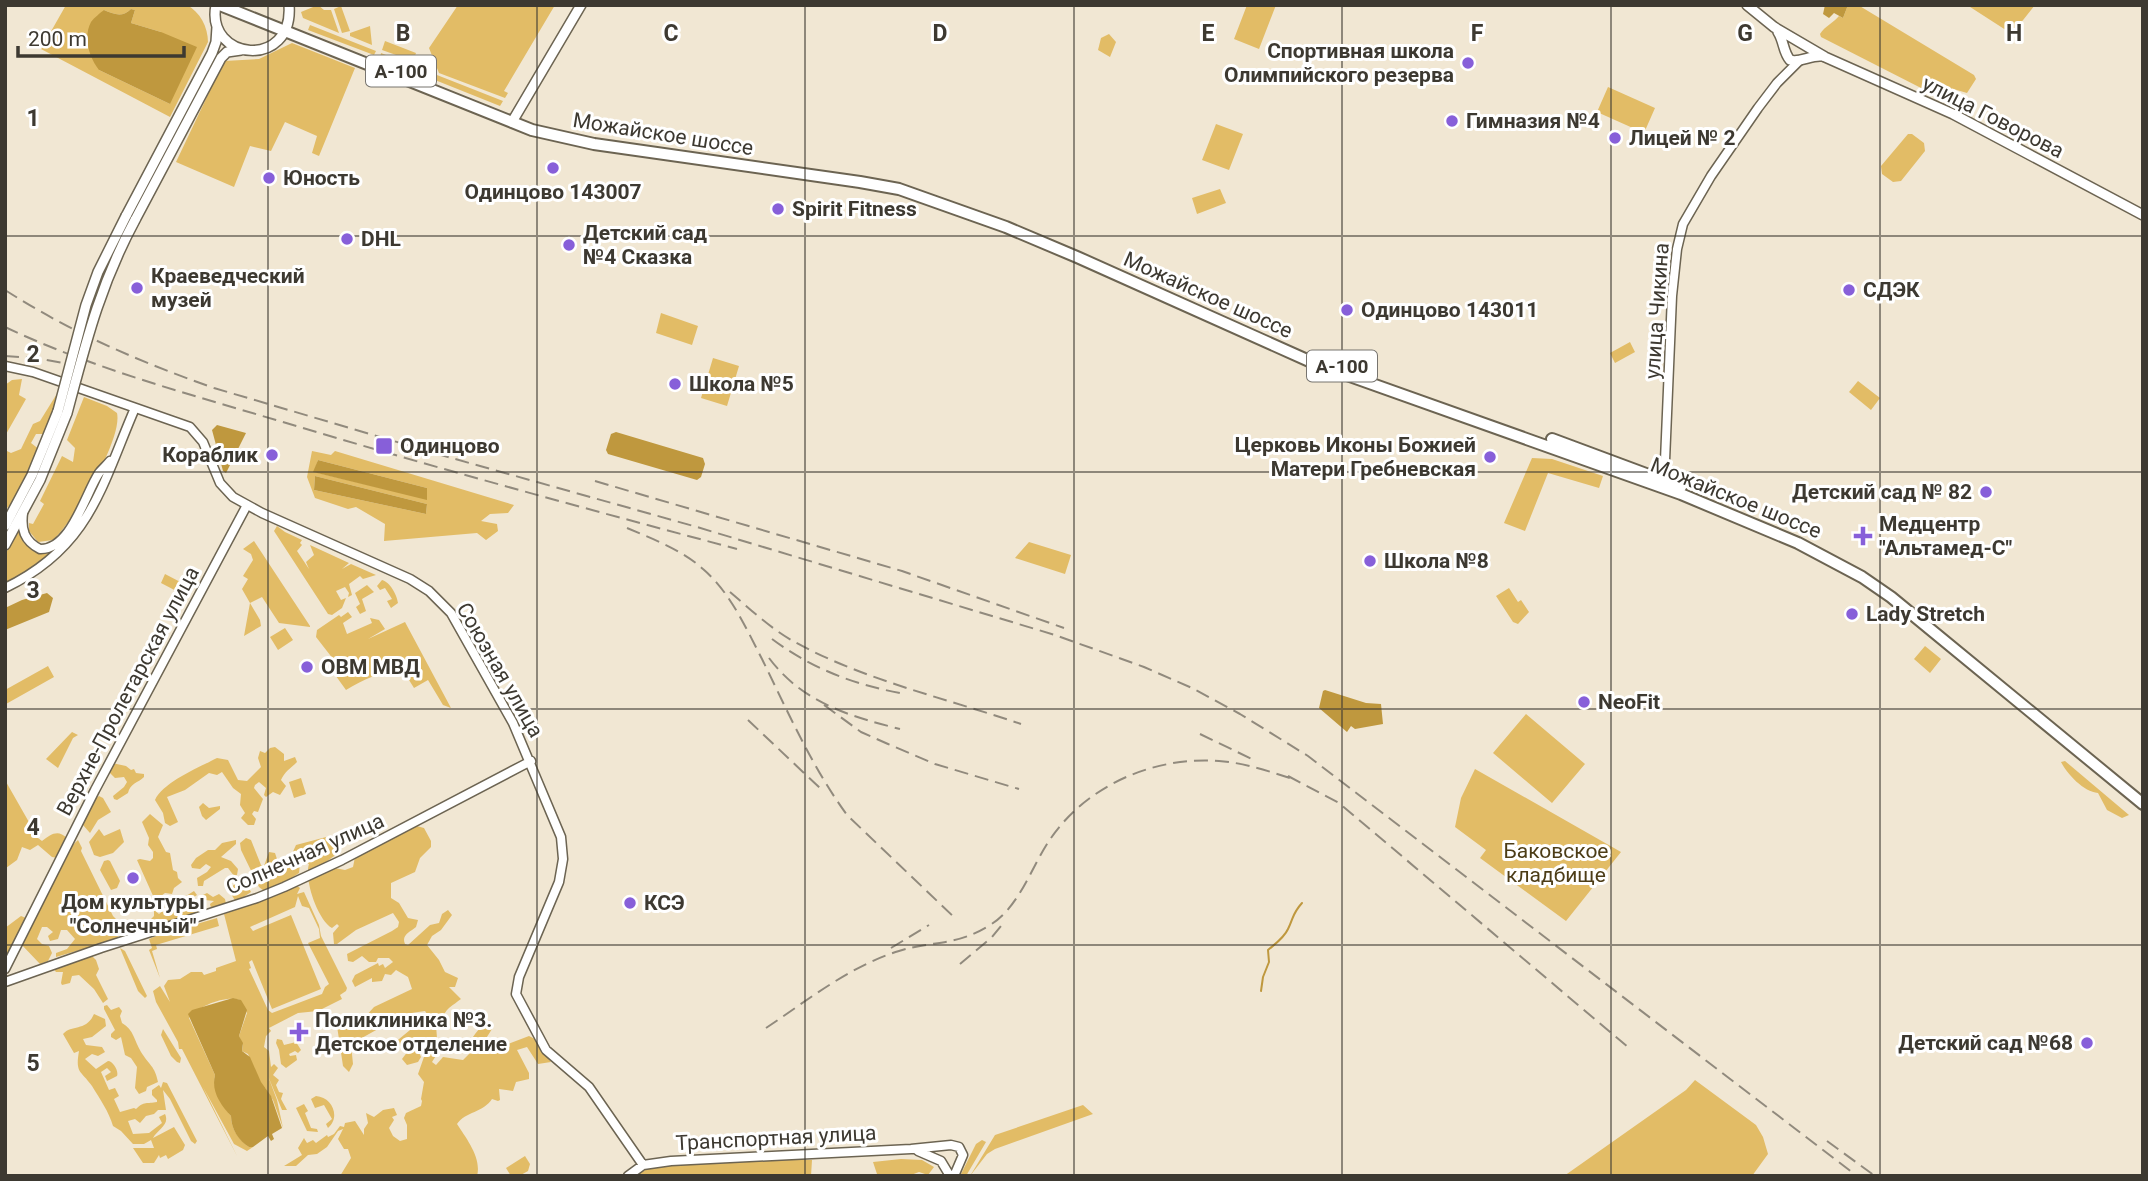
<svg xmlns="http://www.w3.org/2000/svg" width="2148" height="1181" font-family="Roboto,sans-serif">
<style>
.green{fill:#e2bc66;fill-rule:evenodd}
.water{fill:#bf983e}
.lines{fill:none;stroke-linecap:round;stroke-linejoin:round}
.stream{stroke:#bf983e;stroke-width:2}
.tertiary-casing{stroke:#6c6452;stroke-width:11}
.secondary-casing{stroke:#6c6452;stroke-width:12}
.primary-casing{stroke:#6c6452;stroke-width:14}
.tertiary{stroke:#fff;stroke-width:8}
.secondary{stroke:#fff;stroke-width:9}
.primary{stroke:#fff;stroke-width:10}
.rail{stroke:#918a7d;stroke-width:2;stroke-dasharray:14 7;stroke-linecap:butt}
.secondary-bridge-casing{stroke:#6c6452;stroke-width:12;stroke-linecap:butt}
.secondary-bridge{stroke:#fff;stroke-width:9}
.grid{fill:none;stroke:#3d3931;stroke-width:2;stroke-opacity:0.55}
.poi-dot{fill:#875fd9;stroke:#fff;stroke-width:2.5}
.labels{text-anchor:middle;stroke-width:6;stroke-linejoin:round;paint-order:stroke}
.shield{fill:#fff;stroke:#77746f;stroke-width:2}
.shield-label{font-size:19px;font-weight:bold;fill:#3d3931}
.poi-label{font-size:21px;font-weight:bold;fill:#3d3931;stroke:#fff;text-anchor:start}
.street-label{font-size:21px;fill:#3d3931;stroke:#fff}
.park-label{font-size:21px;fill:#4d3d17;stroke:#fff}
.grid-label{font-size:23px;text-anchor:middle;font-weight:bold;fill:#3d3931;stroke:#fff;stroke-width:6;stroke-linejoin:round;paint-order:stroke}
</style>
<rect width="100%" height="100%" fill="#f1e7d3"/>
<path class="green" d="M 66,5 L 187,5 C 200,12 208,27 208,42 L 170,117 L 41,49 ZM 131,9 L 135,10 L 131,23 L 161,32 L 170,104 L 99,70 L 104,10 C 114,14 122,18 131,9 Z
M 318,5 L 324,10 L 331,10 L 339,33 L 303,18 L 301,12 Z
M 458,5 L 555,5 L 504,91 L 508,93 L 505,98 L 439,73 L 429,48 Z
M 1247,5 L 1276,5 L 1259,49 L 1234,39 Z
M 1848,5 L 1858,5 L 1974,75 L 1976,79 L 1967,93 L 1930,82 L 1923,89 L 1821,37 L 1820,34 C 1825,26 1833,23 1839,16 L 1843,18 Z
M 1967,5 L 2035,5 L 2012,34 Z
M 341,6 L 350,31 L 342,33 L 334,9 Z
M 310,25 L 376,51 L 374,55 L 308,30 Z
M 370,26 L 372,45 L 350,36 L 350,33 Z
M 1109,34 L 1116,42 L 1110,57 L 1098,50 L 1101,38 Z
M 385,41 L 416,53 L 413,61 L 382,50 Z
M 292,43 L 355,68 L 319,156 L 312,153 L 317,136 L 285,122 L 271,151 L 250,146 L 234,187 L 176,162 L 224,61 L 259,59 Z
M 381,53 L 503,101 L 500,106 L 380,58 Z
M 1608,87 L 1655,108 L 1644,133 L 1597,112 Z
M 1216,124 L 1243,134 L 1229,170 L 1202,160 Z
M 1908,134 L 1912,134 L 1924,143 L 1925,151 L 1901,181 L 1893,182 L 1882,174 L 1881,166 Z
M 1220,189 L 1226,203 L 1197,214 L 1192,198 Z
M 661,313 L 698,326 L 692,345 L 656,333 Z
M 1630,342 L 1635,352 L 1615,363 L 1610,353 Z
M 713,358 L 739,366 L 727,406 L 701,398 Z
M 22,379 L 19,395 L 26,399 L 5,436 L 5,385 L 12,380 Z
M 1858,381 L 1880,398 L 1871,410 L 1849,392 Z
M 58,392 L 46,434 L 36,434 L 31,443 L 40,450 L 15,500 L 5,510 L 5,450 L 11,453 L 21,449 L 33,424 L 40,421 Z
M 84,397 L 107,406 L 117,413 C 123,439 73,522 53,540 L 38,542 L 29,531 L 29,523 L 33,524 L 44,504 L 40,501 L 62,456 L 73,462 L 75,448 L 67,440 Z
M 312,451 L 331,455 L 335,451 L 514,505 L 508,513 L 490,514 L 481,521 L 497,524 L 498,531 L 486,540 L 477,533 L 384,541 L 385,524 L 356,507 L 348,509 L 315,498 L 307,477 ZM 318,460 L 427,488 L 427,499 L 314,472 ZM 315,476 L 427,504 L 426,514 L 314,490 Z
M 1532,458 L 1552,459 L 1603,476 L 1599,488 L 1548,473 L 1525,531 L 1504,523 Z
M 104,474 C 97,489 91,506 82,519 C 62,548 36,567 5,583 L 5,555 L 18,530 L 29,545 L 53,549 L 100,476 Z
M 277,526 L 285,532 L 302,540 L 300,543 L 302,545 L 297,551 L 309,569 L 306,562 L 314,555 L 310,545 L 349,563 L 342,569 L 351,564 L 376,575 L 363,579 L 360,576 L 349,584 L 352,595 L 348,597 L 349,593 L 345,587 L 336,591 L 341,600 L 346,598 L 342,608 L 332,615 L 328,614 L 274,531 Z
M 254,541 L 310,626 L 310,627 L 279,623 L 262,597 L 250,603 L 260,620 L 261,626 L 244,636 L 250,603 L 242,589 L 248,579 L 243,576 L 253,560 L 251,554 L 243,549 Z
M 1029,542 L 1071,555 L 1065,574 L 1015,558 Z
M 165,574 L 188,586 L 184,595 L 161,583 Z
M 382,580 C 390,582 397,595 398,603 L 391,608 L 387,601 L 392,599 L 385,588 L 380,590 L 377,586 Z
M 367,585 L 374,592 L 362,599 L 366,611 L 360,614 L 356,607 L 360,604 L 355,593 Z
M 1509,588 L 1518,602 L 1521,600 L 1529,612 L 1518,624 L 1513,622 L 1496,596 Z
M 348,612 L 352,617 L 343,623 L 347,634 L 372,623 L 370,618 L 379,620 L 385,629 L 368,639 L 405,622 L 451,708 L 443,705 L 428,680 L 414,688 L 399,664 C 381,674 363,679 346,690 L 333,672 L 337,669 L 337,664 L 316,637 L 317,630 L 339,615 L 341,617 Z
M 285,628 L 293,640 L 278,650 L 270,637 Z
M 1925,646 L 1941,659 L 1930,673 L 1914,659 Z
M 48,666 L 54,677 L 6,704 L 5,690 Z
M 1526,714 L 1585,764 L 1552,803 L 1493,753 Z
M 72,732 L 78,735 L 73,738 L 58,768 L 46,759 Z
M 275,747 L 284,754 L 284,761 L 295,757 L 297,762 C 290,769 285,771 281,780 L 286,786 L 280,795 L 273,792 L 266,797 L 264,795 L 266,788 L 259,782 L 255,785 L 254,788 L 263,799 L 258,812 L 254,811 L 252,814 L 256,819 L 254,825 L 248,825 L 241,818 L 245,813 L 240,805 L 241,794 L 233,788 L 222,772 L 217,775 L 209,773 L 185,790 L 167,797 L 178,822 L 170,826 L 165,823 L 163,813 L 155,800 C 163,782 200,767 217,758 L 228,760 L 238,780 L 247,781 L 261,767 L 258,758 L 260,751 L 265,753 L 270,748 Z
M 2065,761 L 2129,815 L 2122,818 L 2107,810 L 2098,793 C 2084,792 2067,774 2061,762 Z
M 112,763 L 126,766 L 131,770 L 134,769 L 136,773 L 144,774 L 144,777 C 138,783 130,783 128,793 L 117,800 L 114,799 L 113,796 L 124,787 L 127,782 L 124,777 L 115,778 L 108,771 Z
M 1475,769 L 1621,852 L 1566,921 L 1480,858 L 1486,850 L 1455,827 L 1461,798 Z
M 301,778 L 306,794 L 294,798 L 289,782 Z
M 5,780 L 38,838 L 42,841 C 51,834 58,829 67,838 L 58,858 L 52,857 L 38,845 L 30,850 L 22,847 L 17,860 L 6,868 L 5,873 Z
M 99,796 L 103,798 L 111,812 L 98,820 L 90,833 L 83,825 L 95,799 Z
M 203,803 L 209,808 L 220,806 L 220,809 L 206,820 L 202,816 L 199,807 Z
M 150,814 L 163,825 L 158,837 L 166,852 L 170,853 L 173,870 L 177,872 L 178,878 L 182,882 L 174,888 L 172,894 L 165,893 L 157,899 L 154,898 L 137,860 L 140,859 L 150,861 L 153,858 L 153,852 L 148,845 L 149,838 L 142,822 Z
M 413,825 L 424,828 L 431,841 L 431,847 L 420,858 L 415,872 L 391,883 L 391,898 L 399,903 L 408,918 L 418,920 L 416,927 C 410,932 401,935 405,944 L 408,945 L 430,925 L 439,923 L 442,914 L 448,910 L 452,915 L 441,930 L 432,936 L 427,945 L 439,960 L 445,972 L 458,978 L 455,987 L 449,987 L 461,999 C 457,1002 454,1004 449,1008 C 443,1013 443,1021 436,1025 L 437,1038 C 428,1045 418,1037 409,1044 L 414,1051 L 418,1050 L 421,1057 L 418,1062 L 407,1065 L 402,1059 L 408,1051 L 407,1048 L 393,1044 L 410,1030 L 429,1022 L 431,1020 L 425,1011 L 405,1014 L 351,1044 L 353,1064 L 349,1072 L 343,1066 L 337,1026 L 339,1023 L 355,1016 L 365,1017 L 374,1007 L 412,989 L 408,977 L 396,970 L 391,975 L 385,974 L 382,981 L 372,982 L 372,978 L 355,987 L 352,981 L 355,975 L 378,963 L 379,966 L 383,964 L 385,968 L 393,962 L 389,958 L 378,958 L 376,962 L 369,962 L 362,956 L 353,962 L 348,961 L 347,954 L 392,931 L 398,927 L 399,922 L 393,913 L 356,930 L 337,944 L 334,944 L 333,933 L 339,926 L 337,924 L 332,928 C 317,919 304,879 309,864 L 300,864 L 299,873 L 284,883 L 278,890 L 272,888 L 264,891 L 259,887 L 241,850 L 240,843 L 246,838 L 251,840 L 261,865 L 264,866 L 269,852 L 275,853 L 278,862 L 281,864 L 291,856 L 296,845 L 330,836 L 337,845 L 337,854 L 323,864 L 324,866 L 345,870 L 353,867 L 355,857 Z
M 99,829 L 104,836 L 120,829 L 124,842 L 113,853 L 100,857 L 94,855 L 89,842 Z
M 78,840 L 82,848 L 81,851 L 113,916 L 118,921 L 122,933 L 114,940 L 56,957 L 56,953 L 67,949 L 75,939 L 67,930 L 61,930 L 58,939 L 50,941 L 48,936 L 53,932 L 47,927 L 42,927 L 37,939 L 42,944 L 49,946 L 52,953 L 48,961 L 40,964 L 21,944 C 36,917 48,889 64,863 C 69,855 70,846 78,840 Z
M 236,840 L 236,844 L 221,857 L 231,861 L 238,869 L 237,875 L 234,876 L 228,868 L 225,868 L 204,881 L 203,886 L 198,886 L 197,878 L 207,872 L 211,867 L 206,864 L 200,869 L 192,868 L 191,865 L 196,858 L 208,850 L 215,850 L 222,843 Z
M 108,860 L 110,861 L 120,881 L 117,888 L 111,890 L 100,870 L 104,861 Z
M 244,878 L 251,892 L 236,902 L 228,889 Z
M 293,883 L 300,888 L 297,894 L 304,892 L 319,925 L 321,936 L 347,988 L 346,991 L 340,995 L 342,999 L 318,1011 L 298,1013 L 269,1028 L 271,1031 L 266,1036 L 264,1047 L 269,1051 L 271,1067 L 274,1064 L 278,1068 L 273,1075 L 279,1080 L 276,1085 L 279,1092 L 283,1093 L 281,1099 L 287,1110 L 282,1110 L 268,1076 L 277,1100 L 283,1128 L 273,1100 L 265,1088 L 263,1089 L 248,1054 L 242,1051 L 243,1045 L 239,1036 L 247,1013 L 240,1000 C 226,995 198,1006 189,1018 L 215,1075 C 212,1089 222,1105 231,1116 C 231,1129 239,1140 249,1147 L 253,1147 L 247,1151 L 234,1144 L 203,1087 L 237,1156 L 182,1049 L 179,1049 L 178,1042 L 156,1002 L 153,991 L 160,986 L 170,1002 L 164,986 L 168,980 L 180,979 L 191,972 L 202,972 L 204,975 L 216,971 L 216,968 L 236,961 L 224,914 L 285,891 ZM 298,896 L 302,906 L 309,908 L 319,929 L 320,938 L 308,943 L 329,984 L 325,987 L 322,994 L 272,1013 L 268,1010 L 249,969 L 251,968 L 249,962 L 252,960 L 272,1009 L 321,989 L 291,915 L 253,931 L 250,927 L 295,907 Z
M 194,891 L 197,895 L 190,900 L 189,909 L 191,911 L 203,905 L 206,907 L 202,912 L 165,925 L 157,923 L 155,927 L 147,927 L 145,925 L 154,916 L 154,910 L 159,914 L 164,910 L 172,914 L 172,911 L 165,905 L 166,903 L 172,900 L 175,902 L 183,902 L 186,896 Z
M 207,893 L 213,897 L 219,894 L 225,899 L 226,904 L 211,908 L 210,904 L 214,901 L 205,900 L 203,895 Z
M 21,916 L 26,918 L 8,957 L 5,958 L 5,928 Z
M 217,918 L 219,926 L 156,945 L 157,949 L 152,951 L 160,978 L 149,950 L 152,948 L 149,939 L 168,931 L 173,931 Z
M 120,948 L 125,951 L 147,996 L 145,998 L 138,991 Z
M 90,954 L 96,960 L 99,969 L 96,975 L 108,999 L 103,1003 L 94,989 L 79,975 L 72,976 L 70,983 L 62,985 L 61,983 L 63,972 L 56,972 L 52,967 Z
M 107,1005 L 111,1010 L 119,1007 L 122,1011 L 120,1016 L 122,1023 C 134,1030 134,1040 141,1052 C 149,1065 155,1066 158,1082 L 147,1087 L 146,1091 L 139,1094 L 135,1088 L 137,1067 L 131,1058 L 125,1055 L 121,1037 L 116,1040 L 111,1037 L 111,1034 L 115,1030 L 104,1009 L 104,1006 Z
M 94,1014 L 105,1019 L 106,1026 L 92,1037 L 83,1039 L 86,1045 L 102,1047 L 105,1052 L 98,1056 L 92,1054 L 85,1059 L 96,1069 L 108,1061 C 113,1061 119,1071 117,1076 L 107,1081 L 105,1076 L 111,1072 L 107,1068 L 101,1072 L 109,1090 L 115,1088 L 119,1096 L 114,1099 L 120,1112 L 134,1108 L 136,1109 C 144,1101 147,1104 157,1102 L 157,1100 L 152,1095 L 152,1090 L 159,1085 L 161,1088 L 163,1082 L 167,1083 L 197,1141 L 195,1144 L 191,1141 L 170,1099 L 163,1090 L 166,1110 L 158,1110 L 154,1114 L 146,1116 L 140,1123 L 135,1119 L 128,1121 L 133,1134 L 149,1133 L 162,1123 L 159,1117 L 165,1114 C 170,1125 158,1129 153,1138 L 174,1127 L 185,1145 L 183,1150 L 168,1159 L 166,1155 L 160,1158 L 159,1155 L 154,1163 L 143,1163 L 133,1148 L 154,1148 L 151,1140 L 144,1144 L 133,1144 L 121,1131 L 113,1126 C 109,1112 100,1099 92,1086 C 81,1070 75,1074 79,1051 L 74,1053 L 63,1034 C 72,1024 86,1032 94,1014 Z
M 490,1027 L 492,1029 L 485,1040 L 485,1044 L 495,1049 L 529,1036 L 535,1039 L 551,1062 L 538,1064 L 527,1047 L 517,1050 L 529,1073 L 529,1079 L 516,1082 L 513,1091 L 499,1089 L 500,1100 L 498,1101 L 492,1099 C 484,1112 465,1112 457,1124 C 466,1138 482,1158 477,1176 L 340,1176 L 351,1158 L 348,1149 L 344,1149 L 338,1139 L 343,1129 L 338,1131 L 327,1147 L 317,1154 L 308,1155 L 296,1166 L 284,1166 L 302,1155 L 298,1148 L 304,1138 L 307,1143 L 313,1140 L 316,1143 L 327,1135 L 328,1137 L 334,1134 L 340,1126 L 344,1127 L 345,1123 L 355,1121 L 364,1135 L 364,1129 L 368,1123 L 366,1113 L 374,1117 L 383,1110 L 394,1108 L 397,1115 L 392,1117 L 394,1120 L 389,1128 L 393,1136 L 400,1141 L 407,1139 L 407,1125 L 404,1118 L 406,1113 L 421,1106 L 422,1101 L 421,1099 L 424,1082 L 418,1074 L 425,1054 L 435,1051 L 437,1054 L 432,1062 L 436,1065 L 443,1057 L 463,1060 L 469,1054 C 468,1043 472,1037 480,1028 Z
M 163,1029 L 181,1058 L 180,1063 L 177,1062 L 171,1056 L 161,1035 Z
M 277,1039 L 282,1040 L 284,1045 L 296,1042 L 301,1050 L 298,1053 L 295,1051 L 289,1054 L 290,1056 L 296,1055 L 297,1060 L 286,1068 L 281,1064 L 279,1050 L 276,1043 Z
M 1695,1080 L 1756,1125 L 1763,1137 L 1768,1154 L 1752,1176 L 1564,1176 L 1686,1090 Z
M 316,1096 C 332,1097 341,1117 328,1128 L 326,1124 L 332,1119 L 324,1105 L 315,1108 L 311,1099 Z
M 304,1104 L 308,1111 L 305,1113 L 311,1128 L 317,1129 L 318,1132 L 307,1131 L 296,1108 Z
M 1083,1105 L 1093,1114 L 995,1149 L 987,1154 L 970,1176 L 995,1135 Z
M 982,1140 L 986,1142 L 966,1176 L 960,1176 L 976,1144 Z
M 525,1156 L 530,1164 L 528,1171 L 519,1176 L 511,1176 L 506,1168 Z
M 784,1159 L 812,1160 L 811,1176 L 635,1176 L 647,1169 L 666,1166 Z
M 901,1159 L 922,1160 L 934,1167 L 928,1175 L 919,1172 L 911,1175 L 877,1174 L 873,1162 Z"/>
<path class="water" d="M 1825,5 L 1848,5 L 1843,18 L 1834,13 L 1829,18 L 1823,14 Z
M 131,9 L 135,10 L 131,23 L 161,32 L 197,47 L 170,104 L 99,70 C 89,57 83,37 91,22 C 94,18 100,13 104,10 C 114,14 122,18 131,9 Z
M 217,425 L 246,433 L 226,473 L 223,471 L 212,430 Z
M 616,432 L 703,458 L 705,464 L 701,477 L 697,480 L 608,454 L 606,450 L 611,434 Z
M 318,460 L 427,488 L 427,500 L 313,472 Z
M 315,476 L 427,504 L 426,514 L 314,490 Z
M 47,593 L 53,598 L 49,612 L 5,630 L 5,608 L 22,600 Z
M 1325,690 L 1366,703 L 1381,704 L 1383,724 L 1355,729 L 1351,726 L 1347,732 L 1319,708 L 1323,691 Z
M 233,998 L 241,1000 L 247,1010 L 239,1036 L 243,1043 L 242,1051 L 250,1057 L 261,1082 L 271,1096 L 282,1128 L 272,1134 L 274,1139 L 271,1141 L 268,1136 L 253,1147 L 249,1147 C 239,1141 231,1129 231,1116 C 220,1104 211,1091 215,1075 L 188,1014 L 192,1010 Z"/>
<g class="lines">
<path class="stream" d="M 1261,991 L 1263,977 L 1269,962 L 1268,950 C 1275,944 1284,938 1288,929 C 1294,917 1292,914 1302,903"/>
<g class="tertiary-casing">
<path id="tertiary" d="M 5,366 L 33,372 L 190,427 L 203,442 L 220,483 L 233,497 L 262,513 L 410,579 L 429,591 L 451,613 L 513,723 L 561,837 L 563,859 L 559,882 L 519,977 L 516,994 L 546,1050 L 589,1087 L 643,1165
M 1664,484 L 1672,296 L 1677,249 L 1683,224 L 1711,176 L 1758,108 L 1777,83 L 1800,60
M 23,513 C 21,529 24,541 40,549 C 71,550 85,494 99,473 C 102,469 107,465 110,461
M 5,588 C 90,547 101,487 135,408
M 5,969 L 95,790 L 247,505
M 5,982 L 101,948 L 257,898 L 284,887 L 342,860 L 531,761
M 918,1151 L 941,1161 L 950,1176
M 628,1176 L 643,1165 L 671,1161 L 911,1149 L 951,1145 L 959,1147 L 963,1155 L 954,1176"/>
</g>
<g class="secondary-casing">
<path id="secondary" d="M 216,5 C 205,61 294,70 289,5
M 1747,5 L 1774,27 L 1825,57 L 1953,114 L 2143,215
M 1778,32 C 1784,41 1783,52 1790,60 C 1799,63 1809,56 1820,56
M 512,122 L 581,5
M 126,216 L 212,53 L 216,42 L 217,27
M 135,220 L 221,58 L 227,52 L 241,50
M 5,526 L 32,475 L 58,411
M 5,545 L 40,480 L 67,413"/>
</g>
<g class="primary-casing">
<path id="primary" d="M 220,5 L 532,130 L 594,144 L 860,182 L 899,189 L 1006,227 L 1077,257 L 1316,364 L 1681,494 L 1798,543 L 1862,577 L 1891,597 L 2143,804
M 1552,439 L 1681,487"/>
</g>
<use href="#tertiary" class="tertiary"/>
<use href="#secondary" class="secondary"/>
<use href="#primary" class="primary"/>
<path class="rail" d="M 5,290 C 74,334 138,361 214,388 L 448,457 L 697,527 L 1055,635 L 1144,667 L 1192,688 L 1240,714 L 1308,756 L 1857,1176
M 5,327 C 92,368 185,393 276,420 C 429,466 583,508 737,549
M 5,356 L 36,358 L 68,364
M 595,481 L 902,571 L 1064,628
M 627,528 C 653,539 682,550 703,569 C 730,592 746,628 762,659 C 788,712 812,767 847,815 L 957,920
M 730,592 C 750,609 770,628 793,641 C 863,680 945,698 1021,724
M 772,639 C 811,668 852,684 900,693
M 769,658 C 802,702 848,716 900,729
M 824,705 L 861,732 L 888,744 L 935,764 L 1019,789
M 748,720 L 822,790
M 1200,734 L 1256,761
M 1288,776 L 1339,803 L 1629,1048
M 891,948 L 929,925
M 960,964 L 992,937 L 1005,921
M 766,1028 C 808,1000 850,966 899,951 C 934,940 955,947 990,925 C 1018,908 1030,871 1047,844 C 1083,787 1152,756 1219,761 C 1246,763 1271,772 1296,780
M 1827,1141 L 1875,1176"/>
<g class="secondary-bridge-casing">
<path id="secondary-bridge" d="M 58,411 L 86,305 L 98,272 L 126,216
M 67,413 C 86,342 100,285 135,220"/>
</g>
<use href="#secondary-bridge" class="secondary-bridge"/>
</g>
<path class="grid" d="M 268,5 L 268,1176M 537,5 L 537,1176M 805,5 L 805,1176M 1074,5 L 1074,1176M 1342,5 L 1342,1176M 1611,5 L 1611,1176M 1880,5 L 1880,1176M 5,236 L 2143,236M 5,472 L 2143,472M 5,709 L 2143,709M 5,945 L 2143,945"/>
<g class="poi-dot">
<circle cx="1468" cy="63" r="7"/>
<circle cx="1452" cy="121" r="7"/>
<circle cx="1615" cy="138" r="7"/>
<circle cx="553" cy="168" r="7"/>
<circle cx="269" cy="178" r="7"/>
<circle cx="778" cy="209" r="7"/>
<circle cx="347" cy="239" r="7"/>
<circle cx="569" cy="245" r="7"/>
<circle cx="137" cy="288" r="7"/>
<circle cx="1849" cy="290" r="7"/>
<circle cx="1347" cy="310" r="7"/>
<circle cx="675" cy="384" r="7"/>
<rect x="375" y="437" width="18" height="18" rx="3.5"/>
<circle cx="272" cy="455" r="7"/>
<circle cx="1490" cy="457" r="7"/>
<circle cx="1986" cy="492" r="7"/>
<path d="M1859.5 525.5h7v7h7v7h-7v7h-7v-7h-7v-7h7z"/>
<circle cx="1370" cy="561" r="7"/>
<circle cx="1852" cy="614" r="7"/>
<circle cx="307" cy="667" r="7"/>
<circle cx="1584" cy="702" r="7"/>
<circle cx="133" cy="878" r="7"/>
<circle cx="630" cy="903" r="7"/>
<path d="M295.5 1021.5h7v7h7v7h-7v7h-7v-7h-7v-7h7z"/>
<circle cx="2087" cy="1043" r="7"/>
</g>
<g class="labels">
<g class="shield">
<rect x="366" y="55.5" width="70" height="31" rx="5"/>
<rect x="1307" y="350.5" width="70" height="31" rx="5"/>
</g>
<g class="shield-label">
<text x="401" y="78">А-100</text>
<text x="1342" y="373">А-100</text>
</g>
<g class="poi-label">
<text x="1454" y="58" text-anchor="end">Спортивная школа<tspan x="1454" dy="24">Олимпийского резерва</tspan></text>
<text x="1466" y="128">Гимназия №4</text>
<text x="1629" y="145">Лицей № 2</text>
<text x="283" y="185">Юность</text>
<text x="553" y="199" text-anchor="middle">Одинцово 143007</text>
<text x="792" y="216">Spirit Fitness</text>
<text x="583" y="240">Детский сад<tspan x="583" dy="24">№4 Сказка</tspan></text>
<text x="361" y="246">DHL</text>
<text x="151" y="283">Краеведческий<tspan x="151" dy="24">музей</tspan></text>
<text x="1863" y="297">СДЭК</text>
<text x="1361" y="317">Одинцово 143011</text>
<text x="689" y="391">Школа №5</text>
<text x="1476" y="452" text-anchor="end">Церковь Иконы Божией<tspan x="1476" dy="24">Матери Гребневская</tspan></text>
<text x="400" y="453">Одинцово</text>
<text x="258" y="462" text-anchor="end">Кораблик</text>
<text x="1972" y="499" text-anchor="end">Детский сад № 82</text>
<text x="1879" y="531">Медцентр<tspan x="1879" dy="24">"Альтамед-С"</tspan></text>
<text x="1384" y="568">Школа №8</text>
<text x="1866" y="621">Lady Stretch</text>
<text x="321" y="674">ОВМ МВД</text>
<text x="1598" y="709">NeoFit</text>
<text x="133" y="909" text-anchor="middle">Дом культуры<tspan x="133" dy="24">"Солнечный"</tspan></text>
<text x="644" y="910">КСЭ</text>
<text x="315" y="1027">Поликлиника №3.<tspan x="315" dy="24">Детское отделение</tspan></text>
<text x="2073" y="1050" text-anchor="end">Детский сад №68</text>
</g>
<g class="street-label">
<text transform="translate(1993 117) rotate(27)" y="7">улица Говорова</text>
<text transform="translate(663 134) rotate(9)" y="7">Можайское шоссе</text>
<text transform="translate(1208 295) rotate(24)" y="7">Можайское шоссе</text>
<text transform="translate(1657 311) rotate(-86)" y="7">улица Чикина</text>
<text transform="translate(1736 498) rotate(22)" y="7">Можайское шоссе</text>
<text transform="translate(500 670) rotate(60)" y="7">Союзная улица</text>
<text transform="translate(128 691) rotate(-62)" y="7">Верхне-Пролетарская улица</text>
<text transform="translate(305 854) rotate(-24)" y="7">Солнечная улица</text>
<text transform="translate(776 1138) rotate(-3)" y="7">Транспортная улица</text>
</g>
<g class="park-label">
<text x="1556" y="858">Баковское<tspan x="1556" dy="24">кладбище</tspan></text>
</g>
</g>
<g class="grid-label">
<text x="403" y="41">B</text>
<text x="671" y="41">C</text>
<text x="940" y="41">D</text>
<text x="1208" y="41">E</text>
<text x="1477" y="41">F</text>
<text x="1745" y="41">G</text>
<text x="2014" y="41">H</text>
<text x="33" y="126">1</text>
<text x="33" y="362">2</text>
<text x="33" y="598">3</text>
<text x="33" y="835">4</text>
<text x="33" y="1071">5</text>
</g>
<rect width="2148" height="1181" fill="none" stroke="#3d3931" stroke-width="14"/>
<path d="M18 46v10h166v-10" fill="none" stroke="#3d3931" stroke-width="3.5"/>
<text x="28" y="46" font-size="21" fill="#3d3931" stroke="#ffffff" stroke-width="5" paint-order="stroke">200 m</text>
</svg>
